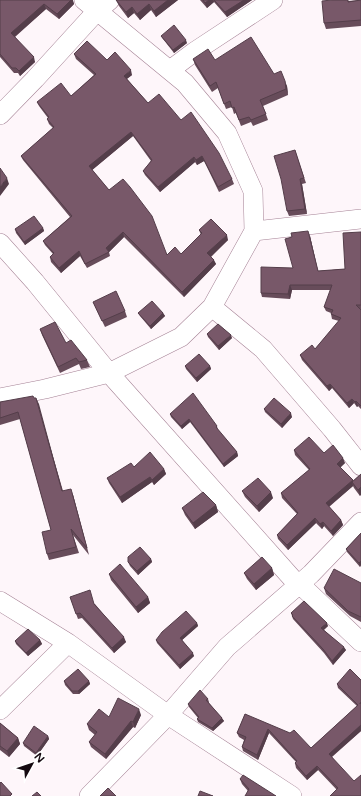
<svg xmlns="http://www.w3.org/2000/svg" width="361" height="796" font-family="'Varela Round',sans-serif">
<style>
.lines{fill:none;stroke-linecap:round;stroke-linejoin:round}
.street-casing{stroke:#a58295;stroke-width:20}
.street{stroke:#fff;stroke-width:19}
.wall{fill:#674c5a}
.shaded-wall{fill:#543e4a}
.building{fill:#785869;stroke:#543e4a}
</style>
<rect width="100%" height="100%" fill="#fef6fa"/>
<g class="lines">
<g class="street-casing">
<path id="street" d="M 170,70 L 194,52 L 273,0
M 0,115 L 35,79 L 97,11 L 110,0
M 254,231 L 361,219
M 0,243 L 35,282 L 109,373 L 298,585 L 306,590 L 361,642
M 212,307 L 263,349 L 332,429 L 361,466
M 0,398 L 45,389 L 109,373 L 181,337 L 212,307 L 254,231 L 253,191 L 227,133 L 185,83 L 84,0
M 0,601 L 68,643 L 168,715 L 292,796
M 0,710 L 68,643
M 89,796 L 168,715 L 227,647 L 311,574 L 361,522"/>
</g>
<use href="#street" class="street"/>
</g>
<path class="wall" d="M 0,0 L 73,2 L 74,4 L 59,19 L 46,9 L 15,37 L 35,62 L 20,76 L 18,73 L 14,73 L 0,57 Z
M 116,0 L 178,0 L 156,17 L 151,10 L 140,20 L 134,13 L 128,18 L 119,6 Z
M 200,0 L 252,0 L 227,17 L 214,2 L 207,8 Z
M 361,0 L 361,26 L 326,29 L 324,23 L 348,1 Z
M 161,36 L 187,43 L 174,53 L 163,39 Z
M 74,54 L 107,60 L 132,75 L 127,79 L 148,103 L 181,120 L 232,179 L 234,184 L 219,192 L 204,161 L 197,165 L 195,162 L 160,192 L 145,175 L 143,171 L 151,161 L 133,136 L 92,170 L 109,190 L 167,255 L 181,254 L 201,235 L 199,230 L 228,240 L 211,257 L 216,264 L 184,297 L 124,237 L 109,252 L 110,256 L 87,268 L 80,256 L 61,273 L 51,262 L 50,257 L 53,254 L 45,245 L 43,241 L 70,217 L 23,160 L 21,156 L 53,128 L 49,124 L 47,119 L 48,118 L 39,106 L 37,102 L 71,96 L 94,75 L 76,59 Z
M 193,59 L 215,60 L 274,74 L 287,86 L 288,95 L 263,106 L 268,120 L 253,126 L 251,122 L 241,126 L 236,113 L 234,114 L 232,107 L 226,109 L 218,88 L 212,92 L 195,65 Z
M 295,150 L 306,183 L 302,184 L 307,214 L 289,216 L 287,211 Z
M 43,228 L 44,231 L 25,245 L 16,233 L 15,229 Z
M 361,232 L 361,409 L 358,406 L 357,407 L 354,403 L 349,408 L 332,388 L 329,391 L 302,360 L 300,355 L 315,349 L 339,321 L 332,319 L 331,314 L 331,313 L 326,311 L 324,307 L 331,290 L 292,290 L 290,299 L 262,297 L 261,293 L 293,268 L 310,236 L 318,271 L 345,269 Z
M 93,302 L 125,311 L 127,317 L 105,327 Z
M 138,313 L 163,313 L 165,316 L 151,329 L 140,316 Z
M 40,329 L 66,343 L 87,360 L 90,367 L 81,369 L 79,364 L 60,373 L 42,335 Z
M 207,334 L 232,338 L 219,350 L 208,337 Z
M 185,366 L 210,366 L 211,369 L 197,382 L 186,369 Z
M 36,398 L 63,491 L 73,495 L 89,555 L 73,535 L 79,553 L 49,560 L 47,554 L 51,530 L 20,419 L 0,425 L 0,402 Z
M 264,409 L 292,417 L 282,428 L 265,412 Z
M 170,414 L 217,426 L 218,430 L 237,452 L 238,456 L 224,467 L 190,422 L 182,429 L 171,417 Z
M 294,450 L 324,453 L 345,463 L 340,467 L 353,481 L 361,474 L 360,496 L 354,488 L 353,486 L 329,507 L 341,520 L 343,525 L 333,536 L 324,526 L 322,529 L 316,523 L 288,550 L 278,539 L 277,535 L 297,514 L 282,498 L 281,493 L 309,470 L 295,455 Z
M 134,467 L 164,469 L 166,474 L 154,485 L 152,482 L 122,503 L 109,483 L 107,478 Z
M 242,491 L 273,498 L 259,512 L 245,497 Z
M 216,505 L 218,512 L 195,529 L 185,515 L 182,508 Z
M 361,533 L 361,565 L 360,567 L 347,552 L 346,549 Z
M 151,559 L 152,562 L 138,575 L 130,566 L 128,562 Z
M 272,568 L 274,575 L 256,590 L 247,579 L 244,573 Z
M 109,574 L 148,597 L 150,603 L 138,613 L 111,580 Z
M 361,583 L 361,622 L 350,616 L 326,594 L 324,588 Z
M 70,597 L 95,604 L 126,642 L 114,653 L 82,618 L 78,619 Z
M 291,613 L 328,626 L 324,630 L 346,650 L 333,665 L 324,653 L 293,619 Z
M 197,623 L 198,626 L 182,640 L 194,656 L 180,669 L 157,643 L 156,640 Z
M 40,640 L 42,644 L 28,656 L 16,644 L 15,641 Z
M 361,680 L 361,731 L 332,757 L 361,796 L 336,789 L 318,770 L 307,780 L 296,768 L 295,763 L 296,762 L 269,733 L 258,760 L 243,751 L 242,747 L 244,740 L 239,737 L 237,733 L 245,714 L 311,748 L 357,706 L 338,688 L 337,684 Z
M 64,681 L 89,681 L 90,684 L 79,694 L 73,694 L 65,685 Z
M 208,699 L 209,702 L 209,703 L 224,721 L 213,731 L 198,722 L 197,719 L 198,718 L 189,707 L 188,704 Z
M 141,715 L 135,728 L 133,727 L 106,759 L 91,747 L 89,742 L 95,735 L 89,730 L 87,724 L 109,717 Z
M 0,723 L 18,738 L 20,744 L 9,757 L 0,750 Z
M 48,736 L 49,739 L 37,756 L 24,746 L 23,743 Z
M 240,779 L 276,796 L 248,791 L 242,784 Z"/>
<path class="shaded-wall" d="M 71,0 L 73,0 L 74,4 L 59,19 L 57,14 Z
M 168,0 L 178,0 L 156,17 L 154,11 Z
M 209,0 L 213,0 L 214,2 L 207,8 L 205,3 Z
M 244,0 L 252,0 L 227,17 L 225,12 Z
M 44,4 L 46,9 L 13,38 L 11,33 Z
M 149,4 L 151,10 L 140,20 L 137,14 Z
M 132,7 L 134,13 L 128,18 L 126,12 Z
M 186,40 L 187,43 L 174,53 L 173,50 Z
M 34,57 L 35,62 L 20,76 L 19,71 Z
M 131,70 L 132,75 L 125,80 L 124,76 Z
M 285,81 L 287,86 L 288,95 L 286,89 Z
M 131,132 L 133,136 L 91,171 L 89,166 Z
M 202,156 L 204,161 L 197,165 L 196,160 Z
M 194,157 L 195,162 L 160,192 L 158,187 Z
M 7,178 L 9,184 L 0,196 L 0,187 Z
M 300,179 L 302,184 L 307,214 L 305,209 Z
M 43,228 L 44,231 L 25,245 L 24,242 Z
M 308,231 L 310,236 L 319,275 Z
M 123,232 L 124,237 L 109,252 L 106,248 Z
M 227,235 L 228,240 L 209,258 L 207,253 Z
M 79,251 L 80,256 L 61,273 L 59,268 Z
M 214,260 L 216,264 L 184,297 L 182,292 Z
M 290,285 L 292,290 L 290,299 L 288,294 Z
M 163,313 L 165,316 L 151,329 L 150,326 Z
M 231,335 L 232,338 L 219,350 L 218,346 Z
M 210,366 L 211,369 L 197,382 L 196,378 Z
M 330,384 L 332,388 L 329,391 L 327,386 Z
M 36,398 L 39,404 L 64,497 L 62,491 Z
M 352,399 L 354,403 L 349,408 L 347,403 Z
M 356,401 L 358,406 L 357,407 L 355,402 Z
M 291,413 L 292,417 L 282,428 L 281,424 Z
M 189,419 L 190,422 L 182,429 L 181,426 Z
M 237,452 L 238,456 L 224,467 L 223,464 Z
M 343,458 L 345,463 L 339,469 L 337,464 Z
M 164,469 L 166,474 L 154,485 L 152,480 Z
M 150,477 L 152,482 L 122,503 L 120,497 Z
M 353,480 L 354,485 L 352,482 L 353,486 L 327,508 L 326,503 Z
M 361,487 L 361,495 L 360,496 L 358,490 Z
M 71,489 L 73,495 L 89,555 L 87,548 Z
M 271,492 L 273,498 L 259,512 L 257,506 Z
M 216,505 L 218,512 L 195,529 L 193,523 Z
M 315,518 L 316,523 L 288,550 L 287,545 Z
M 341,520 L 343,525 L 333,536 L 331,531 Z
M 323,522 L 324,526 L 322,529 L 320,524 Z
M 151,559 L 152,562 L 138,575 L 137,571 Z
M 361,561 L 361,565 L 360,567 L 359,563 Z
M 272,568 L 274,575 L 256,590 L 254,584 Z
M 148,597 L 150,603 L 138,613 L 136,607 Z
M 197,623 L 198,626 L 181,641 L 180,638 Z
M 327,623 L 328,626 L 322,631 L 321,628 Z
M 124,637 L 126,642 L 114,653 L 112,648 Z
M 40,640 L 42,644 L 28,656 L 26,653 Z
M 344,647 L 346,650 L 333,665 L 332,661 Z
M 193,653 L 194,656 L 180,669 L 179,665 Z
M 89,681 L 90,684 L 79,694 L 78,691 Z
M 139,709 L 141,715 L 135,728 L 133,722 Z
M 222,718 L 224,721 L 213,731 L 212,728 Z
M 131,721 L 133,727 L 106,759 L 105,754 Z
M 361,725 L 361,731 L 330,758 L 329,754 Z
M 268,729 L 269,733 L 258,760 L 257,755 Z
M 48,736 L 49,739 L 37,756 L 36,753 Z
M 18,738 L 20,744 L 9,757 L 7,751 Z
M 317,766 L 318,770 L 307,780 L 306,776 Z"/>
<path class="building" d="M 0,0 L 71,0 L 57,14 L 44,4 L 11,33 L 34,57 L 19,71 L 16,68 L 12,68 L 0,54 Z
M 116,0 L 168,0 L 154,11 L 149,4 L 137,14 L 132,7 L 126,12 Z
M 203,0 L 209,0 L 205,3 Z
M 214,0 L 244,0 L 225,12 Z
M 332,0 L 348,0 L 348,2 L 361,0 L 361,20 L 324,23 L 322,1 Z
M 174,25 L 186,40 L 173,50 L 161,36 Z
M 251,37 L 274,74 L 281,71 L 285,81 L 286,89 L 260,100 L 266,114 L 251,120 L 249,117 L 239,120 L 234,107 L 232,108 L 230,101 L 224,104 L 216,82 L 210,86 L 193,59 L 208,49 L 215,60 Z
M 87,41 L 107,60 L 115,52 L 131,70 L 124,76 L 148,103 L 159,94 L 181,120 L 191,112 L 219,153 L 232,179 L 218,187 L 202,156 L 196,160 L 194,157 L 158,187 L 143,171 L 152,160 L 131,132 L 89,166 L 109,190 L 123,179 L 130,187 L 152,216 L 167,255 L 175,247 L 181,254 L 202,233 L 199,230 L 211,219 L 227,235 L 207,253 L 214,260 L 182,292 L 123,232 L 106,248 L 109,252 L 85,264 L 79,251 L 59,268 L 50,257 L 54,253 L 43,241 L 72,216 L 21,156 L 54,127 L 47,119 L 49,117 L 37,102 L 61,83 L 71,96 L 96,74 L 74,54 Z
M 295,150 L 304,178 L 300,179 L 305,209 L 287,211 L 281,179 L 274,156 Z
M 0,168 L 7,178 L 0,187 Z
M 34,216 L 43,228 L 24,242 L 15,229 Z
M 308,231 L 318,271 L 345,269 L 343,233 L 361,232 L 361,305 L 356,305 L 361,310 L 361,406 L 356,401 L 355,402 L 352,399 L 347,403 L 330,384 L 327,386 L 300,355 L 312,345 L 315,349 L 341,318 L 331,314 L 333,310 L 324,307 L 332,285 L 290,285 L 288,294 L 261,293 L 261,267 L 293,268 L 285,239 L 292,237 L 291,233 Z
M 116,291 L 125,311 L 102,321 L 93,302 Z
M 152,301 L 163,313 L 150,326 L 138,313 Z
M 55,322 L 66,343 L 71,340 L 87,360 L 79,362 L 76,358 L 58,367 L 40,329 Z
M 218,324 L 231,335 L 218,346 L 207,334 Z
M 199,354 L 210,366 L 196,378 L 185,366 Z
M 193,393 L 217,426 L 216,427 L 237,452 L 223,464 L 189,419 L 181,426 L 170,414 Z
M 33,396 L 34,398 L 36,398 L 62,491 L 71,489 L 87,548 L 71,529 L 76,547 L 47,554 L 42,532 L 51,530 L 18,412 L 0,418 L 0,402 Z
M 274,398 L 291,413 L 281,424 L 264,409 Z
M 309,437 L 324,453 L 333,445 L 343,458 L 337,464 L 353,480 L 326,503 L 341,520 L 331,531 L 323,522 L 320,524 L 315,518 L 287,545 L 277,535 L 298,513 L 281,493 L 310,469 L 294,450 Z
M 150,452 L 164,469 L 152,480 L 150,477 L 120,497 L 107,478 L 131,463 L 134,467 Z
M 361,474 L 361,487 L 358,490 L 352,482 Z
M 258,478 L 271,492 L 257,506 L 242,491 Z
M 203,492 L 216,505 L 193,523 L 182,508 Z
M 361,533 L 361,561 L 359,563 L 346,549 Z
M 140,547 L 151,559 L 137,571 L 128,562 L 128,557 Z
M 262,557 L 272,568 L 254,584 L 244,573 Z
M 120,564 L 148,597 L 136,607 L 109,574 Z
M 334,569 L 361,583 L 361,617 L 348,611 L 324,588 Z
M 90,590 L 94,604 L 124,637 L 112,648 L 80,613 L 76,614 L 70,597 Z
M 304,601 L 327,623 L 321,628 L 344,647 L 332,661 L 323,649 L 292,616 L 293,615 L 291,613 Z
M 186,611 L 197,623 L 180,638 L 193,653 L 179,665 L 156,640 L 162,632 Z
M 28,629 L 40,640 L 26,653 L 15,641 Z
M 78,669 L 89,681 L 78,691 L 72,691 L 64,681 Z
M 350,669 L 361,680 L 361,702 L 360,704 L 361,702 L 361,725 L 329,754 L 354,781 L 361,775 L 361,796 L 330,796 L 338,788 L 317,766 L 306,776 L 295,763 L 297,761 L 268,729 L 257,755 L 242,747 L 246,737 L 237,733 L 245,714 L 290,733 L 294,730 L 311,748 L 358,705 L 337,684 Z
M 200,690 L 208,699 L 206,700 L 222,718 L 212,728 L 197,719 L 199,717 L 188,704 Z
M 118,698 L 139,709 L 133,722 L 131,721 L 105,754 L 89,742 L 97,732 L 87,724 L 99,709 L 109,717 Z
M 0,723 L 18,738 L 7,751 L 0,746 Z
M 34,726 L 48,736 L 36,753 L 23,743 Z
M 243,775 L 276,796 L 245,796 L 249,789 L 240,779 Z
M 1,782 L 12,794 L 10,796 L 0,796 L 0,783 Z
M 108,788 L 116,796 L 100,796 Z
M 200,791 L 213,796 L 198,796 Z
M 37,792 L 41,796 L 32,796 Z"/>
<g transform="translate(32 764) rotate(50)" stroke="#ffffff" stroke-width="3" paint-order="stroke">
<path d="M0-3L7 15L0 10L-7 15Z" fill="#150910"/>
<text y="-6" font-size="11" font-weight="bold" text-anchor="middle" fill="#150910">N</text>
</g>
</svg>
